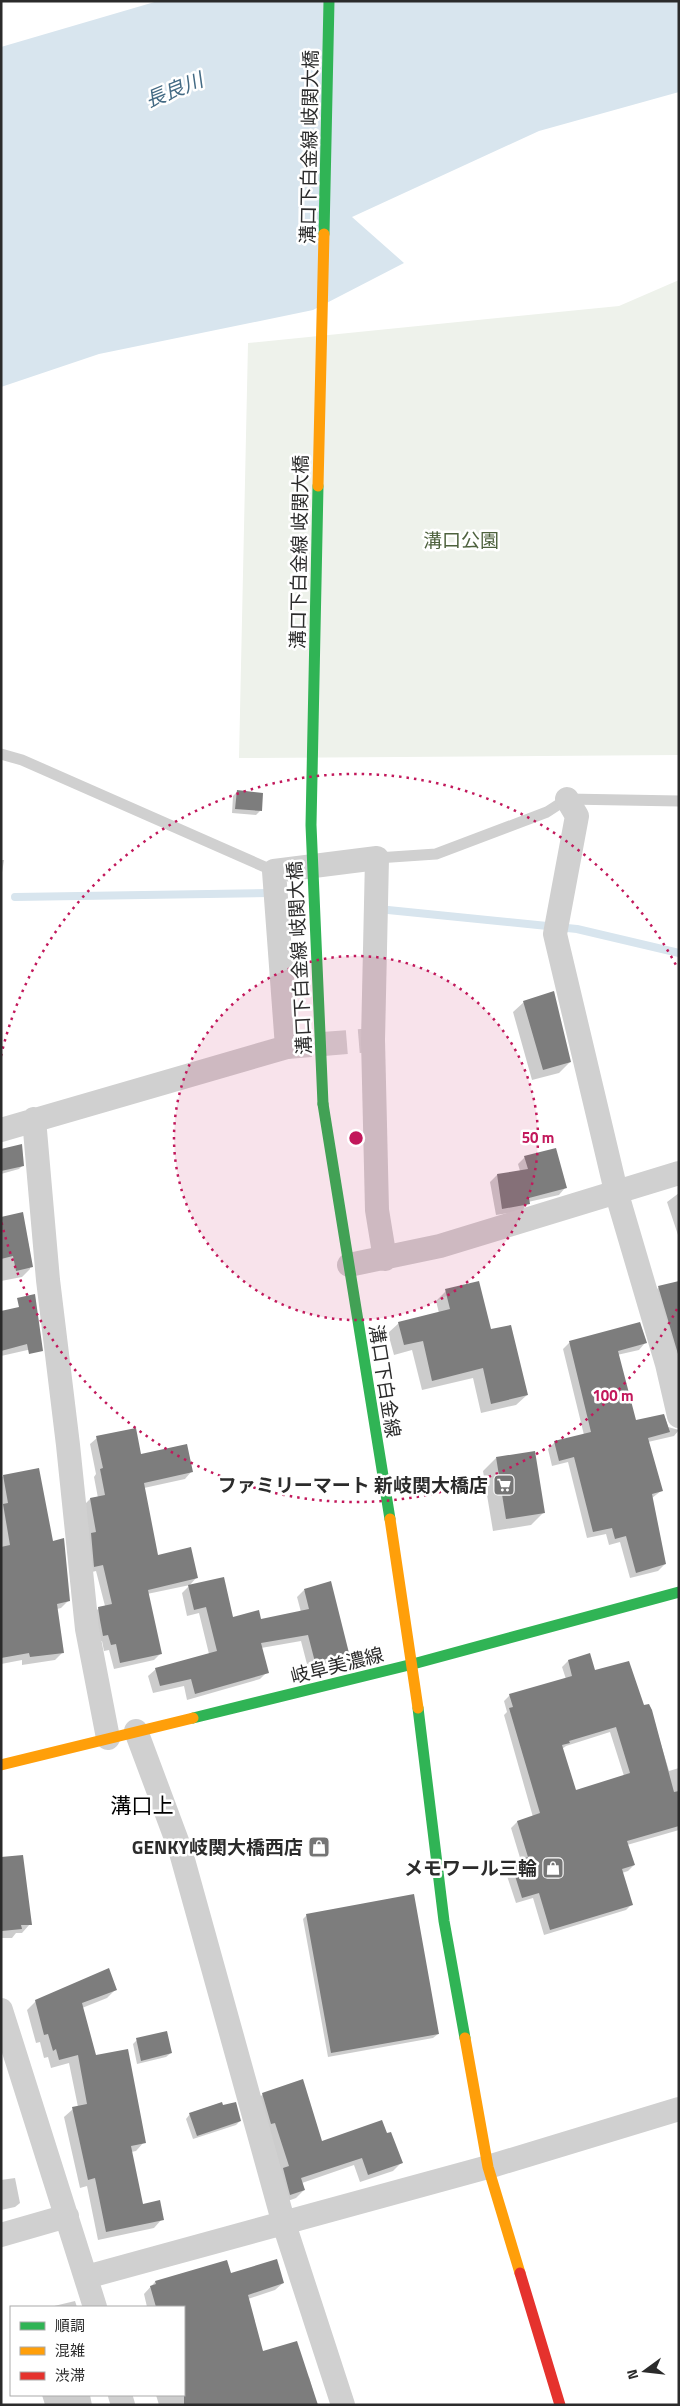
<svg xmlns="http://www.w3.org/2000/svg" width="680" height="2406" font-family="'Titillium Web','Noto Sans JP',sans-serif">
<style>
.green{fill:#eef2eb}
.water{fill:#d8e5ee}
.shadow{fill:#0003;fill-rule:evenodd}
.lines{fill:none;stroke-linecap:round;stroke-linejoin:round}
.stream{stroke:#d8e5ee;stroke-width:8}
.building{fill:#7d7d7d;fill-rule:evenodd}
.street-tunnel{stroke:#d5d5d5;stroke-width:24;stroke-dasharray:24 12;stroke-linecap:butt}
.lane{stroke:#d0d0d0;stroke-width:11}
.street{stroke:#d0d0d0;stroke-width:24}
.fast{stroke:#30b455;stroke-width:11}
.slow{stroke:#ff9f0a;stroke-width:11}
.jam{stroke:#e5322d;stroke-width:11}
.fast-bridge{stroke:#30b455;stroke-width:11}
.slow-bridge{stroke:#ff9f0a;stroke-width:11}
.ring{fill:none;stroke:#c2185b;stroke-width:2.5;stroke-dasharray:2.5 5}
.labels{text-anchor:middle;stroke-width:5;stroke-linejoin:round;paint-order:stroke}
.street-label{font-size:19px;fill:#2b2b2b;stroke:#fff}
.park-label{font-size:19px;fill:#4e623e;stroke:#fff}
.poi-label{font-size:19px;font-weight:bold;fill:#2b2b2b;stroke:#fff;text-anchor:end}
.water-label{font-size:20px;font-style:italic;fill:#436a84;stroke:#fff}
.quarter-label{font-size:21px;fill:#000;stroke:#fff}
.centre{fill:#c2185b;stroke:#fff;stroke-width:2.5}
.ring-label{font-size:15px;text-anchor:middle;font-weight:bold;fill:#c2185b;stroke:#fff;stroke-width:5;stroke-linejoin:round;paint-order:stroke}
</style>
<rect width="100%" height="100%" fill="#fff"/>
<path class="green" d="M 679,280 L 679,755 L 239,758 L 248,343 L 619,306 Z"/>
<path class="water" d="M 158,1 L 679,1 L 679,92 L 539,131 L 352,217 L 404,263 L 313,310 L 99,354 L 1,387 L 1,47 Z"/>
<path class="shadow" d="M 237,792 L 260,811 L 256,815 L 232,813 L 233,796 Z
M 1,860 L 4,860 L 1,879 Z
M 524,1002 L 570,1062 L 559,1073 L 532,1080 L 513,1012 Z
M 1,1150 L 23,1165 L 19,1169 L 1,1174 Z
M 525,1157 L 565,1188 L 559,1195 L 528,1202 L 522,1211 L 496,1215 L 490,1182 L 497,1175 L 520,1171 L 518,1164 Z
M 679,1193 L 679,1238 L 667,1202 Z
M 22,1214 L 30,1252 L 30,1269 L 22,1277 L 1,1281 L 1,1219 Z
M 679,1282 L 679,1396 L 651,1296 L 659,1287 Z
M 446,1291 L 490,1331 L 527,1395 L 516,1405 L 481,1413 L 473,1378 L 422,1390 L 412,1350 L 394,1355 L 388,1333 L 399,1323 L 439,1313 L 436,1301 Z
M 1,1312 L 32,1349 L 1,1356 Z
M 640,1324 L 645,1343 L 639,1350 L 617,1355 L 635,1422 L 664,1415 L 668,1427 L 679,1430 L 674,1436 L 648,1442 L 661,1491 L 652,1498 L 665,1564 L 658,1571 L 630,1578 L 620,1542 L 609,1545 L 606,1534 L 587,1538 L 568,1462 L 552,1466 L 548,1449 L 555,1442 L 584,1435 L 563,1349 L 569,1343 Z
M 97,1438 L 140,1456 L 191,1472 L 185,1479 L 144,1488 L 157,1556 L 196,1578 L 190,1585 L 147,1594 L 161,1653 L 154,1660 L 114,1669 L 109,1650 L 104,1651 L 102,1641 L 97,1642 L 92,1615 L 99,1608 L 105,1606 L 96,1571 L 88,1573 L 83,1506 L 90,1499 L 98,1498 L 94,1477 L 96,1474 L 90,1444 Z
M 496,1458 L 544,1512 L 531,1525 L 493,1531 L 483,1471 Z
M 3,1476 L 52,1542 L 69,1600 L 61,1608 L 57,1609 L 62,1653 L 55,1660 L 22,1665 L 22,1660 L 1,1664 L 1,1478 Z
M 189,1586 L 232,1619 L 260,1620 L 301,1612 L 297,1597 L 304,1590 L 347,1652 L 340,1660 L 308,1668 L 301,1641 L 261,1648 L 267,1672 L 260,1679 L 187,1700 L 184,1686 L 153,1693 L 148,1676 L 156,1669 L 209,1654 L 199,1613 L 187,1616 L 182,1593 Z
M 589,1655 L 594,1672 L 651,1711 L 669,1771 L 679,1768 L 679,1830 L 627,1845 L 634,1865 L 628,1871 L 622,1873 L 632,1904 L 626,1910 L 544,1935 L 533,1898 L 516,1903 L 505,1870 L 511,1864 L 521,1861 L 511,1828 L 517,1822 L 533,1817 L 504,1715 L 507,1712 L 504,1701 L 510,1695 L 566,1679 L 562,1667 L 568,1661 ZM 610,1732 L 624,1776 L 575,1791 L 562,1749 L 566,1746 Z
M 1,1859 L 30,1924 L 22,1933 L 16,1933 L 12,1938 L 1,1938 Z
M 307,1915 L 438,2034 L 433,2038 L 328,2057 L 303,1919 Z
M 115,1990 L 107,1998 L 82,2008 L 96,2057 L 144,2142 L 136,2151 L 131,2152 L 142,2205 L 162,2219 L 154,2228 L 98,2240 L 87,2186 L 80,2188 L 64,2117 L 73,2109 L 78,2107 L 69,2063 L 51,2068 L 48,2057 L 44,2058 L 40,2042 L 36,2043 L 27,2010 L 36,2001 Z
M 137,2040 L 171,2053 L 166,2057 L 137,2064 L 133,2044 Z
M 263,2094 L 322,2142 L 401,2163 L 393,2171 L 360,2182 L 354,2165 L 302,2183 L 304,2190 L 296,2198 L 282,2203 L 254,2103 Z
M 190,2114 L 240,2121 L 236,2125 L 193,2139 L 186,2119 Z
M 15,2178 L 20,2203 L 15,2207 L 1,2210 L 1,2180 Z
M 230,2274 L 283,2283 L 275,2290 L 248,2299 L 263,2353 L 309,2377 L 317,2405 L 159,2405 L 156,2395 L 184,2395 L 184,2307 L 147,2307 L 144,2294 L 155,2282 Z
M 75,2301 L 77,2307 L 50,2307 Z
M 42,2395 L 90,2395 L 92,2405 L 45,2405 Z"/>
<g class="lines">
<path class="stream" d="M 15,897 L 269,893
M 388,910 L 577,929 L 679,953"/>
</g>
<path class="building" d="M 237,790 L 263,793 L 262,811 L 235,809 Z
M 554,991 L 571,1062 L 543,1070 L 523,1001 Z
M 22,1144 L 24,1166 L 1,1171 L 1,1149 Z
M 556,1148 L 567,1188 L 529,1198 L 530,1204 L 502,1209 L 497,1174 L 528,1169 L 524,1156 Z
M 23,1212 L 33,1267 L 16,1271 L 13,1256 L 1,1259 L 1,1217 Z
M 479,1281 L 491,1329 L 511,1325 L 528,1395 L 491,1404 L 483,1368 L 432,1381 L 423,1341 L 404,1345 L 398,1322 L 450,1309 L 445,1289 Z
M 679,1281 L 679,1354 L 678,1354 L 658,1286 Z
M 35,1294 L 43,1351 L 29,1354 L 27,1344 L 1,1351 L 1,1311 L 19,1307 L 17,1298 Z
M 640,1322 L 647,1343 L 618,1351 L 636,1420 L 664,1414 L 670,1432 L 648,1438 L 663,1491 L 652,1494 L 666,1564 L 636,1573 L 626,1536 L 615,1539 L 612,1528 L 593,1532 L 574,1457 L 559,1461 L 554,1441 L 591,1432 L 569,1341 Z
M 136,1428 L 141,1454 L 187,1444 L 193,1472 L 144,1483 L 158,1555 L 191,1547 L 198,1578 L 148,1590 L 162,1654 L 120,1663 L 116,1644 L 111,1645 L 108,1635 L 103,1636 L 100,1620 L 98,1607 L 112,1604 L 103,1565 L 94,1567 L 91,1533 L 96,1532 L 90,1498 L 105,1495 L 100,1469 L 103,1468 L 96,1436 Z
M 535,1451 L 545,1513 L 506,1519 L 496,1457 Z
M 39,1468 L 53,1541 L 64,1538 L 70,1601 L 57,1604 L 64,1653 L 30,1657 L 29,1653 L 1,1658 L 1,1547 L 10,1545 L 3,1504 L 8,1503 L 3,1475 Z
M 224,1577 L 233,1617 L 259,1610 L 261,1619 L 309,1609 L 304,1589 L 331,1581 L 349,1653 L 315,1662 L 308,1635 L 261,1643 L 269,1673 L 195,1694 L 191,1679 L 160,1686 L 155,1668 L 217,1651 L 206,1607 L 194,1610 L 188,1585 Z
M 590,1653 L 595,1670 L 629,1661 L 644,1705 L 649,1704 L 652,1710 L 674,1792 L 679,1791 L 679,1826 L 627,1841 L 635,1865 L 622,1869 L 633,1905 L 550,1930 L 539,1893 L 522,1898 L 511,1863 L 528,1857 L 517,1821 L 540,1813 L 509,1708 L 513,1707 L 509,1694 L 572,1676 L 568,1660 ZM 616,1727 L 630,1773 L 576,1790 L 562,1745 L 570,1743 L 569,1741 Z
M 23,1855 L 32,1925 L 21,1925 L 22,1929 L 2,1931 L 1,1857 Z
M 414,1894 L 439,2034 L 331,2053 L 306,1914 Z
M 109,1968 L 117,1990 L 82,2003 L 96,2055 L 128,2049 L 146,2143 L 131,2146 L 143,2204 L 160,2200 L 164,2220 L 106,2232 L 95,2178 L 88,2180 L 72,2107 L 87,2104 L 78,2055 L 59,2060 L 56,2049 L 53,2051 L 48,2034 L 44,2035 L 35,2000 Z
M 167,2031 L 172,2053 L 141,2061 L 136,2038 Z
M 303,2079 L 322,2141 L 382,2120 L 387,2133 L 391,2132 L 403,2163 L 368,2175 L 362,2158 L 301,2178 L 305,2190 L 290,2195 L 283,2168 L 289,2166 L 275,2123 L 271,2124 L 262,2093 Z
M 222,2102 L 223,2105 L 236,2102 L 241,2121 L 197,2136 L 189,2113 Z
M 277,2259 L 284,2283 L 248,2295 L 263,2351 L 297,2341 L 318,2405 L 184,2405 L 184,2307 L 156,2307 L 150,2286 L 156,2284 L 155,2281 L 227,2260 L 231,2273 Z"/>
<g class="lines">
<path class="street-tunnel" d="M 287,1047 L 373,1040"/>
<path class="lane" d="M 1,754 L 22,760 L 274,871
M 377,858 L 436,854 L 547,812 L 567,799 L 679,801"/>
<path class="street" d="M 567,799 L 577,816 L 555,934 L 616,1191 L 667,1364 L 679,1416
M 34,1119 L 48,1280 L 68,1445 L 87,1629 L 108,1738
M 1,1130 L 287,1047 L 274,871 L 377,858 L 373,1040 L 377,1210 L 385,1259
M 349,1265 L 440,1246 L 679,1173
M 136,1731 L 180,1849 L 284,2224 L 343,2405
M 1,2010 L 95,2307
M 1,2235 L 67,2216
M 86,2277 L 488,2167 L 679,2109
M 120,2395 L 123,2405"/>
<path class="fast" d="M 323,1104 L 390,1519
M 418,1708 L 444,1921 L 465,2038
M 193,1718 L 413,1664 L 679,1592"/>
<path class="slow" d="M 390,1519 L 418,1708
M 1,1765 L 193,1718
M 465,2038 L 488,2167 L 520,2273"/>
<path class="jam" d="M 520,2273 L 560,2405"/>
<path class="fast-bridge" d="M 324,234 L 329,1
M 318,486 L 311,825 L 323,1104"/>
<path class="slow-bridge" d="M 318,486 L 324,234"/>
</g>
<circle cx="356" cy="1138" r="182" fill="#c2185b" fill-opacity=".12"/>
<g class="ring">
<circle cx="356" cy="1138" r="182"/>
<path d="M677 1309A364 364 0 0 1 1 1220M1 1056A364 364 0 0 1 677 967"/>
</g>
<defs>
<g id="supermarket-square" transform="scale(1.125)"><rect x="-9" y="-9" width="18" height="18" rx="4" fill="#757575" stroke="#fff"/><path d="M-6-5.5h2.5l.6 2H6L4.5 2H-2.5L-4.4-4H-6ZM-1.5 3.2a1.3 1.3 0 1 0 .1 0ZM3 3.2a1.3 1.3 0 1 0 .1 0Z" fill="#fff"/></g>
<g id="shop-square" transform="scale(1.125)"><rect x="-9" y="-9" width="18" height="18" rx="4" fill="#757575" stroke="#fff"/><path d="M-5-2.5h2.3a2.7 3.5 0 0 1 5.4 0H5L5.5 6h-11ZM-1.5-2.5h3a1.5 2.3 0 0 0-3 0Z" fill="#fff"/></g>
</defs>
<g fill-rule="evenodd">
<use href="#supermarket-square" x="504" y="1485"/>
<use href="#shop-square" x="319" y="1847"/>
<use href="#shop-square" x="553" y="1868"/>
</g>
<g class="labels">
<g class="street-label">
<text transform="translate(309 147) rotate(-89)" y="7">溝口下白金線 岐関大橋</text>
<text transform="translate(299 552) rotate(-89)" y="7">溝口下白金線 岐関大橋</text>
<text transform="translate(299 958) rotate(-93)" y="7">溝口下白金線 岐関大橋</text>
<text transform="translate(385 1381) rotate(81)" y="7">溝口下白金線</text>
<text transform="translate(337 1665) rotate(-14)" y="7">岐阜美濃線</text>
</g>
<g class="park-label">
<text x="461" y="547">溝口公園</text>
</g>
<g class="poi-label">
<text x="488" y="1492">ファミリーマート 新岐関大橋店</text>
<text x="303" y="1854">GENKY岐関大橋西店</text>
<text x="537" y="1875">メモワール三輪</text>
</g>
<g class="water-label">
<text transform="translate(174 90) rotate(-22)" y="7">長良川</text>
</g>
<g class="quarter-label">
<text x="142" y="1813">溝口上</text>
</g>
</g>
<circle cx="356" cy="1138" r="8" class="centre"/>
<g class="ring-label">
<text x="538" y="1143">50 m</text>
<text x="613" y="1401">100 m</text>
</g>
<rect width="680" height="2406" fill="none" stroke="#2b2b2b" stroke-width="5"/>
<rect x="10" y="2306" width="175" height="90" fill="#ffffff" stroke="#aaaaaa"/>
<rect x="20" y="2322" width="25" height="8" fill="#30b455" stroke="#aaaaaa"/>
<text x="55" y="2331" font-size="15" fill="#2b2b2b">順調</text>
<rect x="20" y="2347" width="25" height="8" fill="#ff9f0a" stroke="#aaaaaa"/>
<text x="55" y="2356" font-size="15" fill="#2b2b2b">混雑</text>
<rect x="20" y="2372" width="25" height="8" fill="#e5322d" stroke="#aaaaaa"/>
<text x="55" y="2381" font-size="15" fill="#2b2b2b">渋滞</text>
<g transform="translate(645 2371) rotate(255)" stroke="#ffffff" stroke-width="4" paint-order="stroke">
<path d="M0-4L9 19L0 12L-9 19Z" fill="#2b2b2b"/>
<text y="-8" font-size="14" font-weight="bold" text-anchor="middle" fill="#2b2b2b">N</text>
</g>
</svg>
